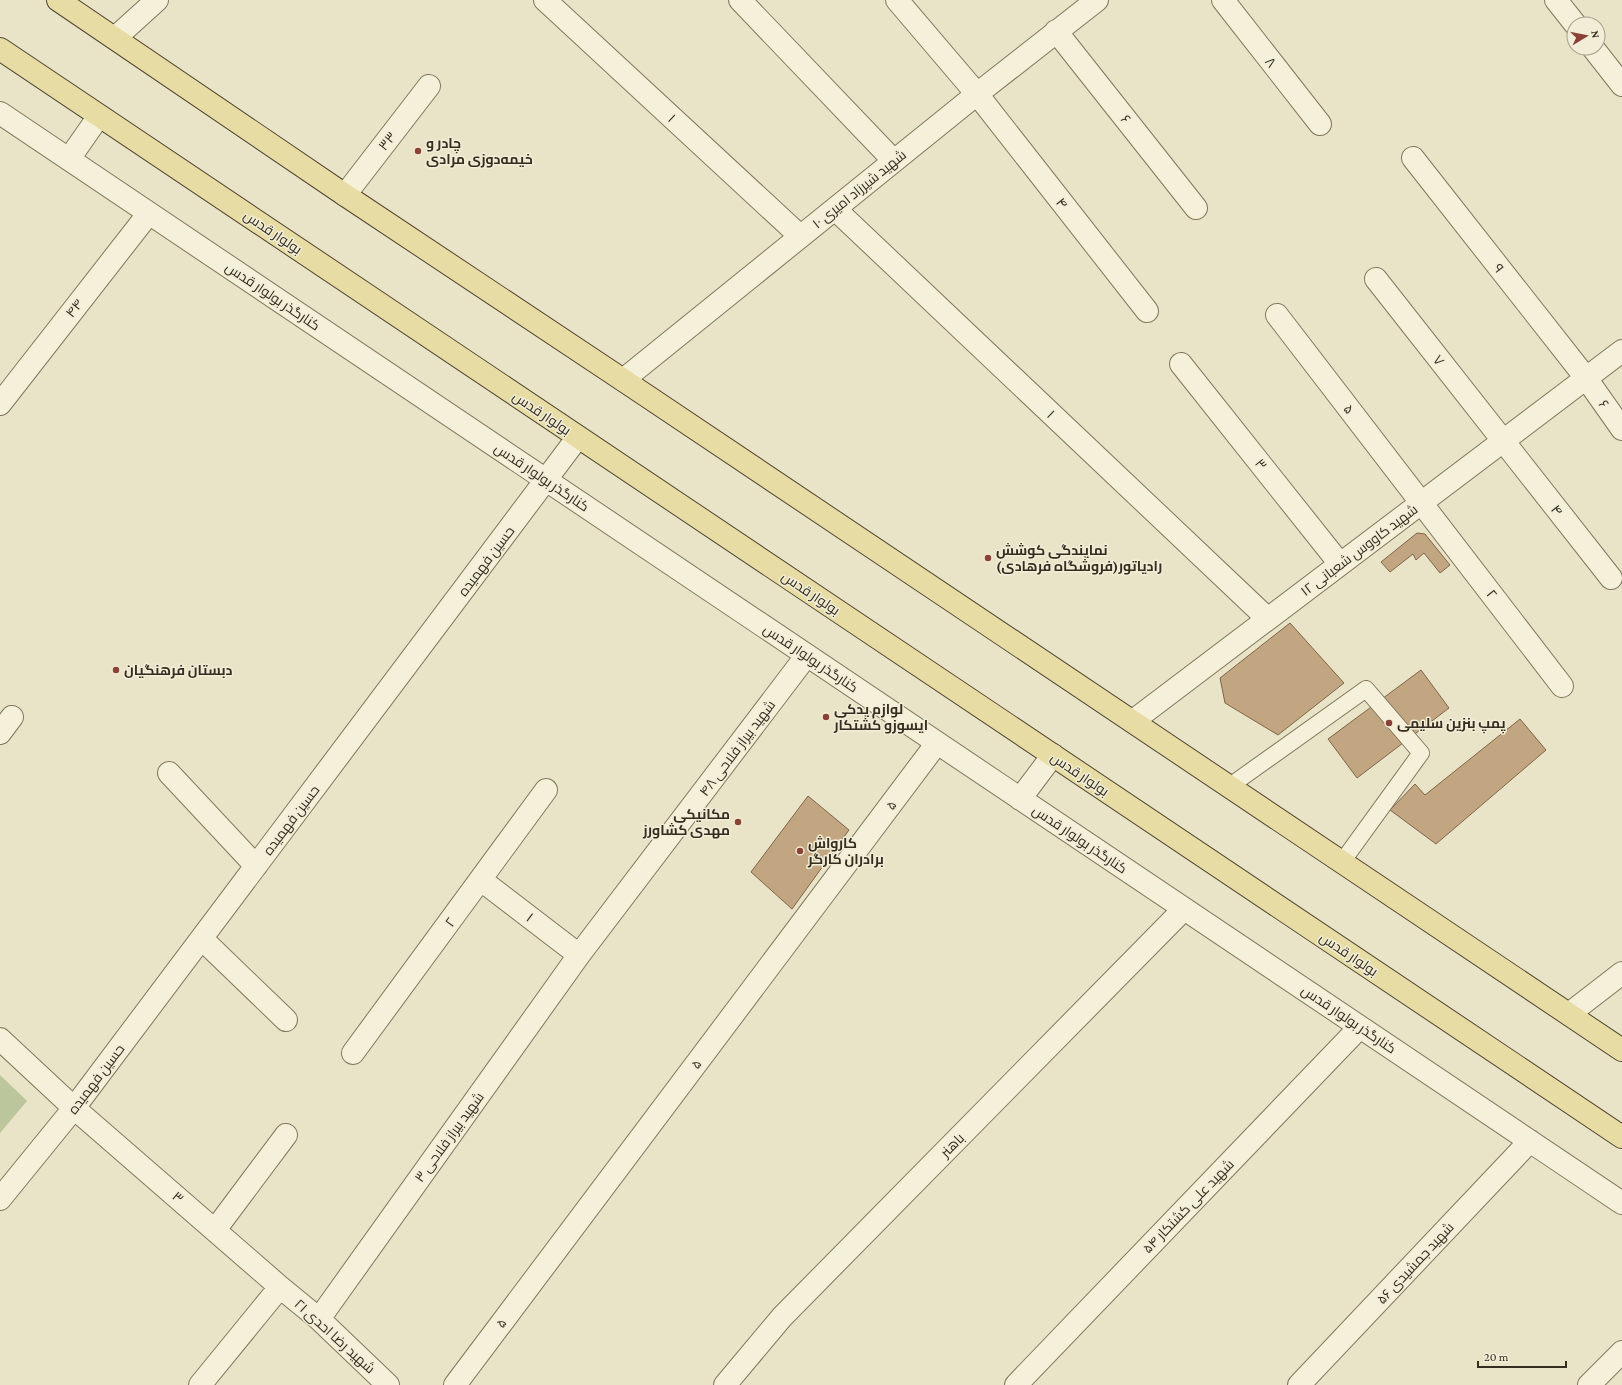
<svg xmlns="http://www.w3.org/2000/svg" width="1622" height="1385" font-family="'Crimson Pro',Cairo,serif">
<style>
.green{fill:#bbc69c}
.building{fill:#c2a681;stroke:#7f6547}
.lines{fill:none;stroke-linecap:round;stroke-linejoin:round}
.service-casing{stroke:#82775e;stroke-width:18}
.minor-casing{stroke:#82775e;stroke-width:24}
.tertiary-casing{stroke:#82775e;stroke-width:24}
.primary-casing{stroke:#514532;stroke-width:24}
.service{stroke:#f5f0d9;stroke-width:16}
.minor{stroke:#f5f0d9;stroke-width:22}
.tertiary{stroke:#f5f0d9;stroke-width:22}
.primary{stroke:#e7dca3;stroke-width:22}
.poi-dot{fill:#8a4236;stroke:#f1edd6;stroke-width:1.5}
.labels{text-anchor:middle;stroke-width:3;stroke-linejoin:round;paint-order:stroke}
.street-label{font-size:14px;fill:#342d20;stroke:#f1edd6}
.poi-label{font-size:14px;font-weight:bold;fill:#342d20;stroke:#f1edd6;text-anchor:start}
</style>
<rect width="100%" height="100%" fill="#e9e4c7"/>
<path class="green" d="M 0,1075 L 27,1101 L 0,1133 Z"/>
<path class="building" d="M 1417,533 L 1425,534 L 1450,565 L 1440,573 L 1424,553 L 1416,560 L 1413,554 L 1390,572 L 1381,562 Z
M 1290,623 L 1344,683 L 1278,735 L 1225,703 L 1220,678 Z
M 1421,670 L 1449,708 L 1357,778 L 1328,739 Z
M 1520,719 L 1546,750 L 1436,844 L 1390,810 L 1415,784 L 1425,795 Z
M 808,796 L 849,830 L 792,909 L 751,872 Z"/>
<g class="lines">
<g class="service-casing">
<path id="service" d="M 1230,786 L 1366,689 L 1421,753 L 1342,862"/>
</g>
<g class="minor-casing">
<path id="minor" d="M 545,0 L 800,236
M 740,0 L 894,161
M 897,0 L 977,94 L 1147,311
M 1223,0 L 1320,124
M 1056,31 L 1196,208
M 115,38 L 157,0
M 0,113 L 1622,1203
M 1413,158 L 1586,378 L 1622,429
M 69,159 L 99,116
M 345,195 L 429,86
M 835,209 L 1268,619
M 1376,279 L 1611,578
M 1277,315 L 1562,686
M 1181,364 L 1340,564
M 623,380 L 977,94 L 1097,0
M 0,404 L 149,213
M 1133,721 L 1622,351
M 0,733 L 12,717
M 169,773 L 256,866
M 1020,799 L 1053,755
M 481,880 L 579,955
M 202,939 L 286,1020
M 1569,1014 L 1622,973
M 0,1039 L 74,1108 L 280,1287 L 319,1319 L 388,1385
M 353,1053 L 546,790
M 0,1199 L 74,1108 L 578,437
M 215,1230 L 286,1135
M 319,1319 L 579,955 L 807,655
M 200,1385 L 280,1287
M 455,1385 L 937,743
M 725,1385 L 782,1317 L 1184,909
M 1016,1385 L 1360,1027
M 1299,1385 L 1530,1141
M 1589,1385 L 1622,1352"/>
</g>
<g class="tertiary-casing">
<path id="tertiary" d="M 1556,0 L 1575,24
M 1593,48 L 1622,85"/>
</g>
<g class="primary-casing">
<path id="primary" d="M 58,0 L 345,195 L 623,380 L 1622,1050
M 0,49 L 1622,1137"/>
</g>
<use href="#service" class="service"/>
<use href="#minor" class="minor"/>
<use href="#tertiary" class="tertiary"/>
<use href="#primary" class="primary"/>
</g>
<g class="poi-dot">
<circle cx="418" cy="151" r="4"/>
<circle cx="988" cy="558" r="4"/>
<circle cx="116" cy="670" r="4"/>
<circle cx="826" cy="717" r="4"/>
<circle cx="1389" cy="723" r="4"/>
<circle cx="738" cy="822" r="4"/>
<circle cx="800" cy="851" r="4"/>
</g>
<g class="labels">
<g class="street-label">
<text transform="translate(1271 62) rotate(52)" y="5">۸</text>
<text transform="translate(672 118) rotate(43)" y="5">۱</text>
<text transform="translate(1126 119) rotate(52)" y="5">۶</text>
<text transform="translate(387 141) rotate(-52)" y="5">۳۳</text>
<text transform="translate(859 189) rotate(-39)" y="5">شهید شیرزاد امیری ۱۰</text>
<text transform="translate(1062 203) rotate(52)" y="5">۴</text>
<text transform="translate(273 232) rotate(34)" y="5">بولوار قدس</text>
<text transform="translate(1499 268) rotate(52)" y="5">۹</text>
<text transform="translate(273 296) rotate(34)" y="5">کنارگذر بولوار قدس</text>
<text transform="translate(74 308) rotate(-52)" y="5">۴۴</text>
<text transform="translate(1439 360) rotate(52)" y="5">۷</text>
<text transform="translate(1604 404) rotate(54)" y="5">۶</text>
<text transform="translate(1349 409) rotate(52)" y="5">۵</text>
<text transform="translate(542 413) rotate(34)" y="5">بولوار قدس</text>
<text transform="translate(1051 414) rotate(44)" y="5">۱</text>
<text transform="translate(1261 464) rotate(51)" y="5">۳</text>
<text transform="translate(542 477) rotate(34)" y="5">کنارگذر بولوار قدس</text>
<text transform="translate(1557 510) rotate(52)" y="5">۴</text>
<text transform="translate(1359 550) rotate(-37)" y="5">شهید کاووس شعبانی ۱۲</text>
<text transform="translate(486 561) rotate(-53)" y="5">حسین فهمیده</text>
<text transform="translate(811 593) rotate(34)" y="5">بولوار قدس</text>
<text transform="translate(1492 594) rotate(52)" y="5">۲</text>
<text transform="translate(811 658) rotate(34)" y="5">کنارگذر بولوار قدس</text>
<text transform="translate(737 748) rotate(-53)" y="5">شهید بیراز فلاحی ۴۸</text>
<text transform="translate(1080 774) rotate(34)" y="5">بولوار قدس</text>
<text transform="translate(891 805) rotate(-53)" y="5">۵</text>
<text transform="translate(291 820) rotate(-53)" y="5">حسین فهمیده</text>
<text transform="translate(1080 839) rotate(34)" y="5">کنارگذر بولوار قدس</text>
<text transform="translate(530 917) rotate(37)" y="5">۱</text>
<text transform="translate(450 922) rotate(-54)" y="5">۲</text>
<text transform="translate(1349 954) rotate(34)" y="5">بولوار قدس</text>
<text transform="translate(1349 1019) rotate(34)" y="5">کنارگذر بولوار قدس</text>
<text transform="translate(696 1064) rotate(-53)" y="5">۵</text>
<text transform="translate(96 1079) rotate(-53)" y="5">حسین فهمیده</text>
<text transform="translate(449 1137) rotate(-54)" y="5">شهید بیراز فلاحی ۳</text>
<text transform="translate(952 1145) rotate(-45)" y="5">باهنر</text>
<text transform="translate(178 1197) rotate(41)" y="5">۳</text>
<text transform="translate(1188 1206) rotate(-46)" y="5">شهید علی کشتکار ۵۴</text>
<text transform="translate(1415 1263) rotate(-47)" y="5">شهید جمشیدی ۵۶</text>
<text transform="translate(501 1323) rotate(-53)" y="5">۵</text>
<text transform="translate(335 1336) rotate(42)" y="5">شهید رضا احدی ۲۱</text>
</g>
<g class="poi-label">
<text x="426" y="148">چادر و<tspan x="426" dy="16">خیمه‌دوزی مرادی</tspan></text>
<text x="996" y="555">نمایندگی کوشش<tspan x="996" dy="16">رادیاتور(فروشگاه فرهادی)</tspan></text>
<text x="124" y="675">دبستان فرهنگیان</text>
<text x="834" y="714">لوازم یدکی<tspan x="834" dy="16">ایسوزو کشتکار</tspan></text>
<text x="1397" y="728">پمپ بنزین سلیمی</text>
<text x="730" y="819" text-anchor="end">مکانیکی<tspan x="730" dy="16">مهدی کشاورز</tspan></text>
<text x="808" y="848">کارواش<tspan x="808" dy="16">برادران کارگر</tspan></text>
</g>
</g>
<g transform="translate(1586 36) rotate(80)"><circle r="19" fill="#f1edd6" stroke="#a5a08d"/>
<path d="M0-3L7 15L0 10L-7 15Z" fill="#8a4236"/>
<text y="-6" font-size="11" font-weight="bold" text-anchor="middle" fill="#342d20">N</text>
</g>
<path d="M1478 1361v6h88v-6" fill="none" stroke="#342d20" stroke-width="2"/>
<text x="1484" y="1361" font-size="12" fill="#342d20" stroke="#f1edd6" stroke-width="3" paint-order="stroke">20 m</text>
</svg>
